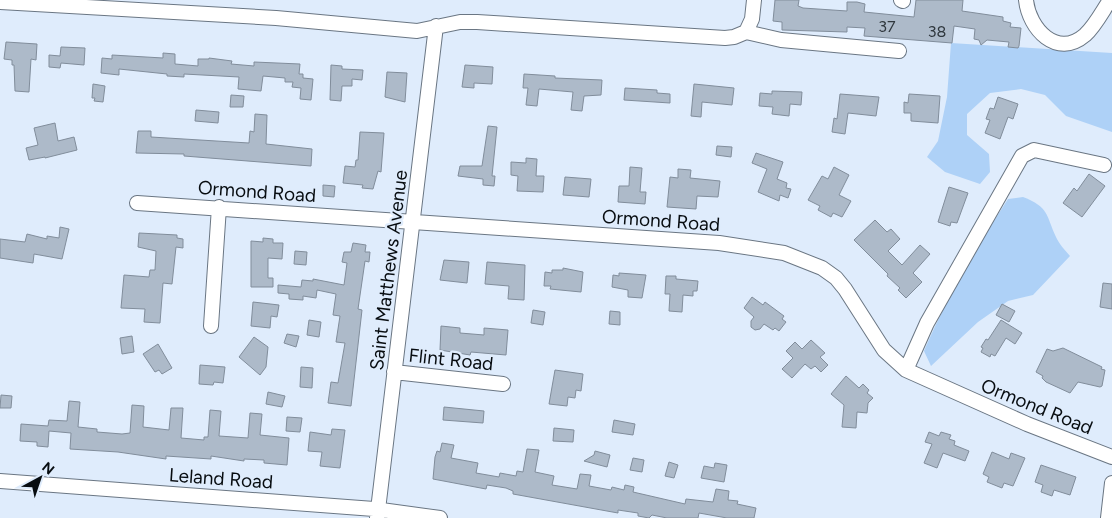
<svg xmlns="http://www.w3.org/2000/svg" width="1112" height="518" font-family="Figtree,sans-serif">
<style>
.green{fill:#aed1f7}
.building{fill:#adbac9;stroke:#818d9b}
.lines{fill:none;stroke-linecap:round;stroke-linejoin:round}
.minor-casing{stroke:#6a7683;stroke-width:16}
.minor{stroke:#fff;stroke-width:14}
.labels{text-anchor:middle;stroke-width:4.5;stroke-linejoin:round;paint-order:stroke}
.number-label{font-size:16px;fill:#30383e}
.street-label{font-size:19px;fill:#070c10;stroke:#dfecfc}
</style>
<rect width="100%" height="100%" fill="#dfecfc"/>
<path class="green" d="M 951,43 L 1112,53 L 1112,132 L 1066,116 L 1045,95 L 1021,89 L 990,93 L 967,114 L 967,135 L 989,154 L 990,172 L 980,184 L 945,172 L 927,157 L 938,141 L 947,97 Z
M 1023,197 C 1049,207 1046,215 1056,237 C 1059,244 1065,250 1070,256 L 1033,295 L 1008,301 L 978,322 L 931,366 L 924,351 C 947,297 976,248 1008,199 Z"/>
<path class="building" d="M 775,0 L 799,0 L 798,6 L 803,8 L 847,11 L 847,2 L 857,2 L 865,4 L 864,12 L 914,17 L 916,0 L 963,0 L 962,11 L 1003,17 L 1003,21 L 1011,23 L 1010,27 L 1021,28 L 1019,46 L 1018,48 L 1008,47 L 1009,42 L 987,40 L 981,45 L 979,40 L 974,39 L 975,29 L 954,26 L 952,43 L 864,36 L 865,28 L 847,27 L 847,32 L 782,30 L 782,22 L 773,21 Z
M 6,42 L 37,44 L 36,60 L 31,59 L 29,92 L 15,91 L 14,65 L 12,65 L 12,60 L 4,59 Z
M 61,47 L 85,48 L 84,65 L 61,63 L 60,68 L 49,67 L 49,55 L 60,56 Z
M 163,53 L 175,54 L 175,64 L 198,66 L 198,59 L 209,59 L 209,58 L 232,61 L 231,64 L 254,66 L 254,62 L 300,64 L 299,74 L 303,74 L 303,78 L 313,79 L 311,100 L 300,99 L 301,88 L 292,87 L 293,82 L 285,82 L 285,78 L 263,76 L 261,91 L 238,89 L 239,77 L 184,74 L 184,77 L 167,76 L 167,74 L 119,69 L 119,75 L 101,73 L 102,58 L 112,59 L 112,55 L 163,58 Z
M 331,65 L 342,66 L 342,69 L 363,70 L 362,80 L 352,79 L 352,86 L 342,86 L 341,101 L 330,100 Z
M 465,65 L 493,67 L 492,84 L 474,83 L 474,88 L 462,87 Z
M 387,72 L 407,73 L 405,102 L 385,97 Z
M 524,74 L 555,76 L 555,78 L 602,80 L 601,95 L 584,96 L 582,111 L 571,110 L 573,92 L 539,89 L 537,106 L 526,105 L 528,88 L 523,88 Z
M 93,84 L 105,86 L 103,102 L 94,101 L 95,98 L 92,98 Z
M 694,84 L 734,88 L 732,105 L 702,102 L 701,117 L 691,116 Z
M 625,88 L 657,90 L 657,93 L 670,94 L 670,103 L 624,100 Z
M 772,91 L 802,92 L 801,105 L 790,104 L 789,116 L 772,114 L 773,107 L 759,106 L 760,93 L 772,94 Z
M 840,94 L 879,97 L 876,116 L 848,113 L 845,134 L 832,132 L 834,118 L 837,119 Z
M 909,94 L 940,96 L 938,123 L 911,121 L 911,113 L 904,113 L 904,102 L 908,103 Z
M 231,95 L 244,96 L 243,107 L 230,107 Z
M 998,97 L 1018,104 L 1013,119 L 1008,117 L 1000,139 L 985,133 L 990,120 L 986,119 L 990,108 L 994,109 Z
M 196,110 L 219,112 L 218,123 L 195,121 Z
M 255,114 L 267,115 L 266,144 L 312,149 L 311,166 L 184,156 L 184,154 L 136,153 L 138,131 L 151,131 L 151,137 L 249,143 L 250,131 L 254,132 Z
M 55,123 L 58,141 L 74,137 L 77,150 L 45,158 L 45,157 L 29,160 L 26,148 L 38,145 L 34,128 Z
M 488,126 L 497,127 L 492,176 L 495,176 L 494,186 L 483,185 L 483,179 L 458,176 L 460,166 L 482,166 Z
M 360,132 L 384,133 L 381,172 L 378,171 L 373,189 L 362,188 L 363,185 L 343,183 L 345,166 L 355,167 L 356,160 L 358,160 Z
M 717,146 L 732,147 L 731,157 L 716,155 Z
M 756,153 L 783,162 L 777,179 L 787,183 L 786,188 L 791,189 L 788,198 L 780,195 L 779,201 L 758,192 L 767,169 L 752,163 Z
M 526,158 L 537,159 L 536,176 L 544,176 L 543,192 L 517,191 L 518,176 L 511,175 L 511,162 L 526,163 Z
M 630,167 L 642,168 L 640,192 L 646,192 L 645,204 L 618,202 L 619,186 L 629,186 Z
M 834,167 L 849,175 L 839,195 L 851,201 L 842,217 L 833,213 L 831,217 L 818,210 L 820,206 L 808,200 L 822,176 L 828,179 Z
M 678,169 L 691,170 L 690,178 L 720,181 L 718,197 L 697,196 L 696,209 L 667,207 L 670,177 L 678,178 Z
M 1089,174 L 1105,186 L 1082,217 L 1063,203 L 1074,188 L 1077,191 Z
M 565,177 L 591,179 L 589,197 L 563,195 Z
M 323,185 L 335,186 L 334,197 L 323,196 Z
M 949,187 L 968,193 L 957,223 L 951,222 L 950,226 L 938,222 Z
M 875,220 L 887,232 L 891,229 L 900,239 L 888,251 L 902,265 L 920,245 L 930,254 L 913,273 L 922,282 L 906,298 L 898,290 L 900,288 L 887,276 L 888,274 L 854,240 Z
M 60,227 L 69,229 L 62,259 L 34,254 L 33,263 L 0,258 L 0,239 L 25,242 L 27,234 L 47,239 L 47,236 L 59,238 Z
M 139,233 L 177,235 L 177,238 L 183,239 L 183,248 L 176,247 L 172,284 L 163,283 L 160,323 L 144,322 L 145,309 L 121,308 L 124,275 L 149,277 L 150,270 L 155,270 L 156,251 L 138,247 Z
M 263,238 L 273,239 L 273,243 L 283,243 L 282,259 L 268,258 L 268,278 L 273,278 L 273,287 L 251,287 L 251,241 L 263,242 Z
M 353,243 L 366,245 L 365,252 L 370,252 L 369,262 L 365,261 L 358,309 L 362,310 L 351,406 L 328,403 L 331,382 L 338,383 L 345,343 L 336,342 L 340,316 L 333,315 L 336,294 L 317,290 L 316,298 L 303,296 L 303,300 L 289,299 L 289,294 L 278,293 L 278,285 L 301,287 L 302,280 L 313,281 L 313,279 L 344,285 L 347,263 L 342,262 L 344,252 L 351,252 Z
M 295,251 L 307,252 L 306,265 L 294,264 Z
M 444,260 L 469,262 L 467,283 L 440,280 Z
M 487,262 L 525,265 L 524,300 L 508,299 L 509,286 L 485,284 Z
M 563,268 L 583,272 L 581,292 L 550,289 L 551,286 L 544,286 L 545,272 L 552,273 L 552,270 L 563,270 Z
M 619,273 L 646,275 L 642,298 L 628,297 L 628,290 L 612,287 L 613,275 L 619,276 Z
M 666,276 L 676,276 L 676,279 L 698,281 L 697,291 L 693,291 L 693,296 L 683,295 L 682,312 L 669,311 L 670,294 L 665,294 Z
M 1103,283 L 1112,284 L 1112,309 L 1100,307 Z
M 752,297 L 763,305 L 765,302 L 784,316 L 782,319 L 786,322 L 779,331 L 775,328 L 773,330 L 764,324 L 760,329 L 755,330 L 751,327 L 751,321 L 754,317 L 744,308 Z
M 253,302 L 279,305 L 277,317 L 271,316 L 270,328 L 251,326 Z
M 1002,304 L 1015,311 L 1009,322 L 996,315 Z
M 533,310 L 545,312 L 543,325 L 531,323 Z
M 610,311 L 620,312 L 620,325 L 609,324 Z
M 309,320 L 321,322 L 319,337 L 307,335 Z
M 1001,320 L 1022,333 L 1015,344 L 1006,338 L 995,356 L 991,354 L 990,357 L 981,352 L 983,348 L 981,347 L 986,339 L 988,340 Z
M 441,326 L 460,328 L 460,333 L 484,335 L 484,328 L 508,330 L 506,355 L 471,352 L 470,355 L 440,350 Z
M 287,334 L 299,336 L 296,347 L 284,343 Z
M 132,336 L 134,352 L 122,354 L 120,338 Z
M 254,337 L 268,347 L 266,367 L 260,375 L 239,357 Z
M 811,340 L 825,353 L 820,357 L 828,365 L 821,372 L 815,366 L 811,369 L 805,364 L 792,378 L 782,369 L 793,358 L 786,351 L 795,342 L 802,349 Z
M 158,344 L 172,368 L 162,374 L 159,370 L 155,372 L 143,354 Z
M 1063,348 L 1102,367 L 1101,369 L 1105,370 L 1102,386 L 1100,387 L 1078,382 L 1070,393 L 1046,382 L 1042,378 L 1043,376 L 1036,372 L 1047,349 L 1053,351 Z
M 200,365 L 225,367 L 223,383 L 214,382 L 213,385 L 199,384 Z
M 301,367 L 313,368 L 312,388 L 300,387 Z
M 555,370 L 583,374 L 581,391 L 576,390 L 575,398 L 568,397 L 567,406 L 549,404 Z
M 846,376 L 859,388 L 863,384 L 869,390 L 867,393 L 873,398 L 868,403 L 867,413 L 857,412 L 856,428 L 842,427 L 844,405 L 831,394 Z
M 268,392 L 285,396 L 282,407 L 266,404 Z
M 1,395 L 12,396 L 11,408 L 0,408 Z
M 69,401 L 80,402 L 78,427 L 97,429 L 97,432 L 122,434 L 130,433 L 132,405 L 144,406 L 143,427 L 169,430 L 171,408 L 183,408 L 181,438 L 204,440 L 204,437 L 208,437 L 210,410 L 221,411 L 219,436 L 248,438 L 250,413 L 262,414 L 260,435 L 289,438 L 287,465 L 264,463 L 264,460 L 244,459 L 244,461 L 211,456 L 211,459 L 166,456 L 166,459 L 118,452 L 70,449 L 71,433 L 49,431 L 48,447 L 37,446 L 37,442 L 20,441 L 21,424 L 48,426 L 49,420 L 67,421 Z
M 444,407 L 484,411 L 483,423 L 443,420 Z
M 287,417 L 302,418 L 300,432 L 286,431 Z
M 614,420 L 635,424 L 633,435 L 612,432 Z
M 554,428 L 574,430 L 573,442 L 553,441 Z
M 332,429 L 345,430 L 340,468 L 320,466 L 322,452 L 308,451 L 310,432 L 331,435 Z
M 929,432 L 939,436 L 941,432 L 951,435 L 949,439 L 955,441 L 954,445 L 969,451 L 965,461 L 943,453 L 937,468 L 924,463 L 932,444 L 925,442 Z
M 442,443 L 454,445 L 451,458 L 478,463 L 476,473 L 499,477 L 500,473 L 516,476 L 517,471 L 523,472 L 527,449 L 539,450 L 535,472 L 554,476 L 552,485 L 577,489 L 580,474 L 591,475 L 589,486 L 611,490 L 612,487 L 624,490 L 625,485 L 634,487 L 633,492 L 685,504 L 686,499 L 713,502 L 716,489 L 729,491 L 728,500 L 738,501 L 737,504 L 756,508 L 754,518 L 727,518 L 699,513 L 698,518 L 667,518 L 652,515 L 649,518 L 638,516 L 638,513 L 618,510 L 618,513 L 513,494 L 513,491 L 506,488 L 487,485 L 486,489 L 433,479 L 435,457 L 437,451 L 440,452 Z
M 595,451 L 610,455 L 607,467 L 584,461 L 594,455 Z
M 992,452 L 1009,459 L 1011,453 L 1025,458 L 1013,486 L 1004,483 L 1002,488 L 987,482 L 989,477 L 983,474 Z
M 633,458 L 644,460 L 642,472 L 630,470 Z
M 669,462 L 678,465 L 674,478 L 665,476 Z
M 715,463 L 727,465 L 724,482 L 701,478 L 704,466 L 714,468 Z
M 1041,465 L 1076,477 L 1070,495 L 1054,490 L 1052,496 L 1041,492 L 1043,485 L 1035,482 Z"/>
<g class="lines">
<g class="minor-casing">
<path id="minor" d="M 901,0 L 903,1
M 1026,0 C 1029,29 1057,59 1085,35 C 1095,26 1102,12 1110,0
M 0,2 L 276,18 L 417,31 L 460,22 L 477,22 L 725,38 L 734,37 L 746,32 L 781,40 L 899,51
M 746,32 L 752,19 L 754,0
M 137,203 L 719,243 L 784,253 L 822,268 L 836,278 L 845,289 L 884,350 L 906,370 L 1027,424 L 1112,457
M 211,326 L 219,207
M 906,370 L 927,323 L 1022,156 L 1034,150 L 1104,165
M 394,372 L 503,384
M 0,481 L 374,509 L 440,518
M 377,518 L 436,26
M 1108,518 L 1112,483"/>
</g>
<use href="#minor" class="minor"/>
</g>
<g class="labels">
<g class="number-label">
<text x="887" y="32">37</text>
<text x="937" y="37">38</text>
</g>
<g class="street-label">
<text transform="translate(257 191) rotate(4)" y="7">Ormond Road</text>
<text transform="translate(661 220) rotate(4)" y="7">Ormond Road</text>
<text transform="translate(388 270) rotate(-83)" y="7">Saint Matthews Avenue</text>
<text transform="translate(451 359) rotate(6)" y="7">Flint Road</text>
<text transform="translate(1037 406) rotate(22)" y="7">Ormond Road</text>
<text transform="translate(221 478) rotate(4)" y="7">Leland Road</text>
</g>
</g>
<g transform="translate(40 478) rotate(40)" stroke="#dfecfc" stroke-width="4" paint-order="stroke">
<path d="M0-4L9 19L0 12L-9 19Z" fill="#070c10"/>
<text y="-8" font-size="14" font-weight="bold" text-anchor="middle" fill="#070c10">N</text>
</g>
</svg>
